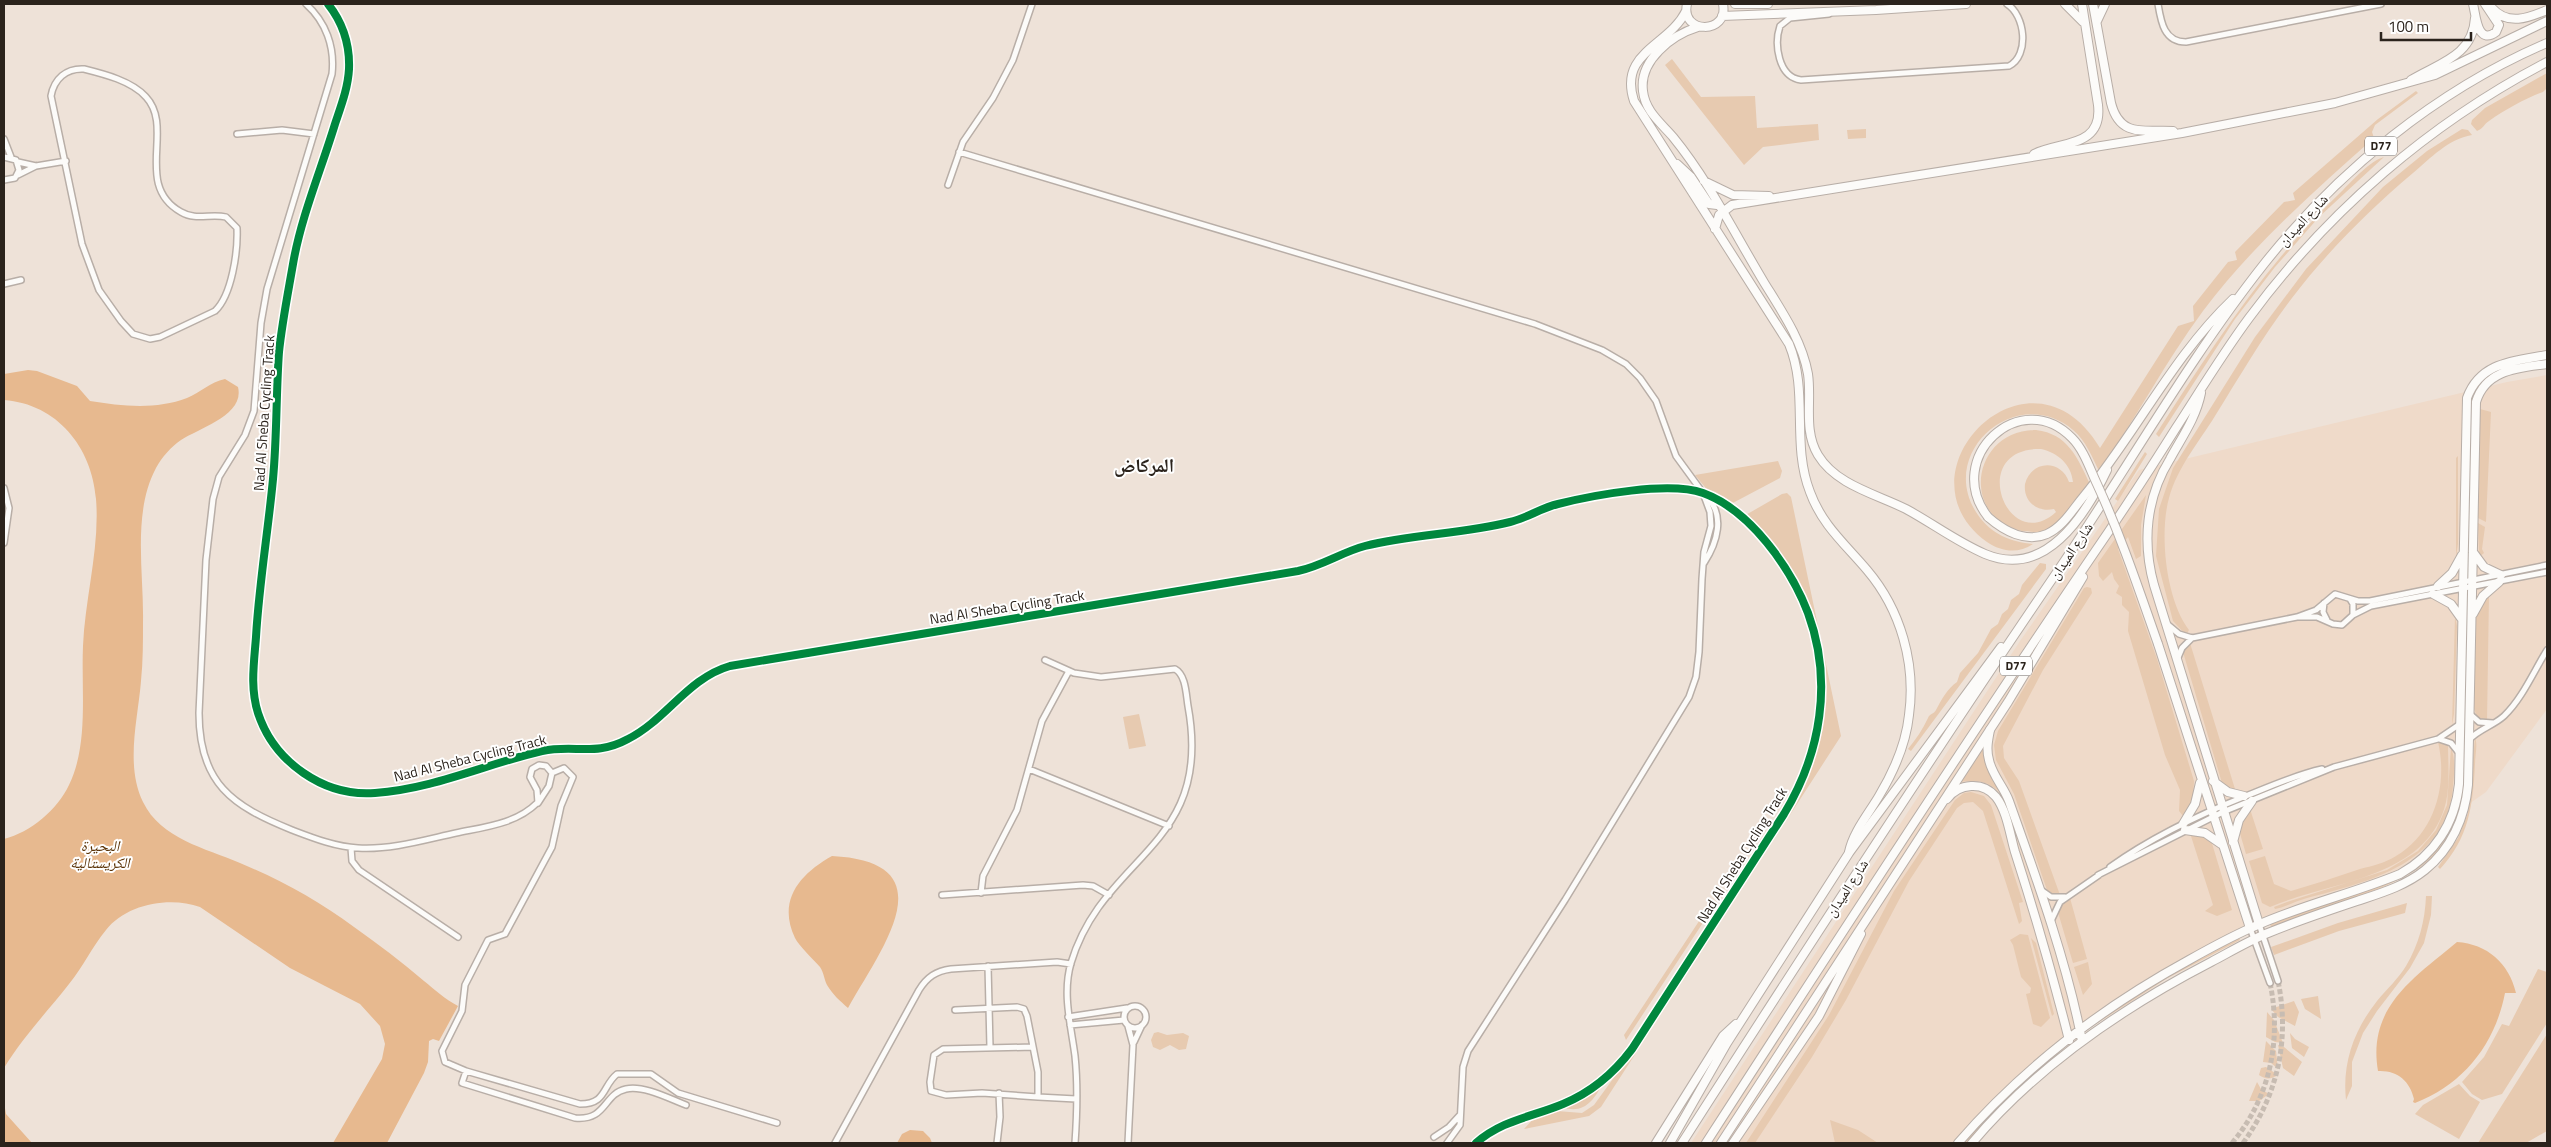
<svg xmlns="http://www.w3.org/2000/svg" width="2551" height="1147" font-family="'Titillium Web','Noto Naskh Arabic',sans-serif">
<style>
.built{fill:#efdac9}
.green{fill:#e7cab0;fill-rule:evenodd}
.water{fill:#e7b98f}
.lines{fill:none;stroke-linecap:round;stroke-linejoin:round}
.street-tunnel{stroke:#c7bcb2;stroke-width:5;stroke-dasharray:5 2.5;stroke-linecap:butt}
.street-casing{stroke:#b8aea7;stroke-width:8}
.secondary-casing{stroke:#b8aea7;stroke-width:10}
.primary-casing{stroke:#b8aea7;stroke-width:10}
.street{stroke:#fcfbf9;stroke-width:5}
.secondary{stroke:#fcfbf9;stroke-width:8}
.primary{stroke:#fcfbf9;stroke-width:8}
.primary-bridge-casing{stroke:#b8aea7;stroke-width:10;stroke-linecap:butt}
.primary-bridge{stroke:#fcfbf9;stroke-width:8}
.cycleway-casing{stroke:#fff;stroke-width:11}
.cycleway{stroke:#00873e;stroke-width:8}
.labels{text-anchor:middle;stroke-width:4;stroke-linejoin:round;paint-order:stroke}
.shield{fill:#fff;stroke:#6b6560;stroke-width:1}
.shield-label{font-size:12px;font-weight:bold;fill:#2b231c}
.street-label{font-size:14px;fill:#2b231c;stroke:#fff}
.water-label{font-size:15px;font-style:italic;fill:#5b3307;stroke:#fff}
.district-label{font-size:19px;font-weight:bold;fill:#2b231c;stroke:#fff}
</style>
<rect width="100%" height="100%" fill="#eee2d8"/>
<path class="built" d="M 2547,375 L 2547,709 L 2486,792 L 2446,820 L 2440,835 L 2428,850 L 2392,876 L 2284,913 L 2097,1014 L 2055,1045 L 2022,1072 L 1991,1101 L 1953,1143 L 1691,1143 L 2020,641 L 2139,470 L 2507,382 Z"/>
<path class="green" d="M 1672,59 L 1701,97 L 1755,96 L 1757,128 L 1818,124 L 1819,140 L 1763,147 L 1744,165 L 1665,65 Z
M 2547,73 L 2547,88 L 2543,92 C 2524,99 2505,110 2489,121 C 2484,124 2483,129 2477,131 L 2471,124 L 2472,120 L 2485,108 Z
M 2416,91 L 2418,93 L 2375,125 L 2372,132 L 2374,138 C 2313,192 2252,246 2203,311 C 2165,362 2136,419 2099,471 C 2092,457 2086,441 2073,430 C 2016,382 1935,454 1978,515 C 1991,534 2011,542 2033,544 C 2018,554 2002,552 1987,542 C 1891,473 2030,331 2100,448 L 2178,326 L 2194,321 L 2193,306 L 2228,262 L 2237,260 L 2235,252 L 2284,202 L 2295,200 L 2293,193 L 2378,119 Z
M 1866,129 L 1866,138 L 1848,139 L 1847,130 Z
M 2462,129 L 2468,130 L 2472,135 C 2448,139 2431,158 2413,173 C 2368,211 2327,252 2292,298 C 2263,336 2240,376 2215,416 C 2199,442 2177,468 2169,498 C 2159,534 2166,600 2189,630 L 2186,635 L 2173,621 L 2156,556 L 2159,509 L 2173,468 L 2255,337 L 2306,269 L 2383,187 L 2427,151 Z
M 2384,157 L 2319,217 L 2275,267 L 2235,319 L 2159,437 L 2156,434 C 2212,347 2267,262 2343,190 C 2354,179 2370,161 2384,157 Z
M 2480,409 L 2491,412 L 2486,522 L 2478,518 Z
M 2036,430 C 2068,434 2077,457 2090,484 C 2078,498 2066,521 2049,530 C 2041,533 2030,532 2022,531 C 1959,517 1972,430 2036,430 ZM 2041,449 C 2058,453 2071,464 2073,482 L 2069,482 C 2061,459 2031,460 2025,484 C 2023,501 2037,513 2054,509 L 2056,512 C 2007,557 1966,447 2041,449 Z
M 2145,452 L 2147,454 L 2118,501 L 2115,499 Z
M 2458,456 L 2458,544 L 2456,557 L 2456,458 Z
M 1778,461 L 1782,471 L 1780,478 L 1729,505 L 1709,492 L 1695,475 Z
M 1787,493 L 1791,497 L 1841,736 L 1601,1107 L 1589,1116 L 1524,1129 L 1534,1118 L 1543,1113 L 1557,1111 L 1582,1113 L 1594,1105 L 1644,1036 L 1789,812 C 1850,711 1830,595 1744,516 L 1782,494 Z
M 2146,495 L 2141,525 L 2141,556 L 2136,559 L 2128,537 L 2118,549 L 2157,659 L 2194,781 L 2193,800 L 2184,817 L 2179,811 L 2180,790 L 2165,755 L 2128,631 L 2129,612 L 2122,605 L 2122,597 L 2116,593 L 2119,586 L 2114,579 L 2112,572 L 2103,581 L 2099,576 L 2098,563 Z
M 2478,523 L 2485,527 L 2482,549 L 2484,553 L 2479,557 Z
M 2040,563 L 2046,564 L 2046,569 L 1911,751 L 1908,749 C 1916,739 1923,729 1928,718 C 1929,714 1934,714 1936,710 C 1941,700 1948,688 1957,682 L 1960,673 L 1978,653 L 1991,629 L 1998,624 L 2002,614 L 2008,609 L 2011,600 L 2019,594 L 2022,585 Z
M 2087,587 L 2091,588 L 2092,593 L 2043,670 L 2003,746 L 2004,758 L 2019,781 L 2060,895 L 2048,893 L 2014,794 L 1996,760 L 1994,745 L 1998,731 L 2084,588 Z
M 2489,594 L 2487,722 L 2478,719 L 2474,709 L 2476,615 Z
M 2466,601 L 2463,786 C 2456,859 2412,877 2351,899 C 2324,908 2298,917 2271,927 L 2270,924 L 2413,870 L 2442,842 L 2455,816 Z
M 2455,616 L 2457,626 L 2454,714 L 2452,725 Z
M 2190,643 L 2235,789 L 2232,791 L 2222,783 L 2183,652 Z
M 1139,714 L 1146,746 L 1129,749 L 1123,717 Z
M 2475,738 C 2478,744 2475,756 2475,764 C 2473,805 2469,838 2440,869 L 2438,867 L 2458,838 L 2468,813 Z
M 2438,742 L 2448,745 C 2448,763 2450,783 2446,802 C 2428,879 2330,881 2270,907 L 2262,903 L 2249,861 L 2265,856 L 2274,884 L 2291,891 C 2314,884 2337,877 2360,869 C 2372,866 2385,863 2396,856 C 2435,833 2448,784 2438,742 Z
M 1983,745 L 1987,766 L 2001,794 C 1989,780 1976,780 1959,782 Z
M 2451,748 C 2456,759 2454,775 2453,786 C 2449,863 2368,882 2307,898 C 2296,901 2285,907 2275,909 L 2274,907 L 2287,902 L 2387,870 L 2418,851 L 2436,830 L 2447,805 Z
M 1971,792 L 1984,796 L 1991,805 L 2023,902 L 2019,903 L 2022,921 L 2019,924 L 1983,811 L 1973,802 L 1964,803 L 1957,808 L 1909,881 L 1846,1000 L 1812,1057 L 1755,1143 L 1746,1143 L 1829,1015 L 1894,891 L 1955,800 L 1964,793 Z
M 2250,809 L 2263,849 L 2246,854 L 2239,830 Z
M 2190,833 L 2199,834 L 2211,840 L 2232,910 L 2217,916 L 2205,911 L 2213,905 Z
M 2426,896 L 2432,896 L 2431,915 L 2424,943 L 2410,968 L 2377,1011 L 2363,1033 L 2352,1062 L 2352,1086 L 2346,1100 C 2342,1063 2354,1030 2377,1001 C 2387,989 2398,979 2406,966 C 2419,944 2425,921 2426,896 Z
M 2070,898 L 2087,959 L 2073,963 L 2057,909 Z
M 2407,903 L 2405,913 L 2339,931 L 2274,955 L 2271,947 L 2338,923 Z
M 1705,912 L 1708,915 L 1626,1040 L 1624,1035 Z
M 2020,934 L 2028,935 L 2050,1018 L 2041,1027 L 2033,1024 L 2026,994 L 2030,993 L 2031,988 L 2021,977 L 2013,945 L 2010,940 Z
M 2031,938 L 2036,943 L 2054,1014 L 2052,1016 Z
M 2239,938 L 2240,940 L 2166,979 L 2096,1024 L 2094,1022 L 2141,991 Z
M 2088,962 L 2092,984 L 2083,995 L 2074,967 Z
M 2538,969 L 2547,972 L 2547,1023 L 2502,1094 L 2482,1100 L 2472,1094 L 2462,1082 L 2484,1057 L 2502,1024 L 2509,1026 Z
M 2318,996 L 2321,1019 L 2305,1009 L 2301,999 Z
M 2294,1001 L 2299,1012 L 2295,1026 L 2278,1017 L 2271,1009 Z
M 2267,1012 L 2274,1020 L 2283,1043 L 2275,1042 L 2266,1037 Z
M 1158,1032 L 1167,1035 L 1183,1033 L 1189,1036 L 1186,1049 L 1179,1050 L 1170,1045 L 1160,1050 L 1153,1047 L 1151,1040 L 1154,1033 Z
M 2290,1033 L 2295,1039 L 2309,1047 L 2304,1057 L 2292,1048 Z
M 2547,1034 L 2547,1131 L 2526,1143 L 2478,1143 Z
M 2266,1041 L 2276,1051 L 2278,1069 L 2271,1063 L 2263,1062 Z
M 2278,1045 L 2284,1047 L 2302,1062 L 2294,1076 L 2283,1068 Z
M 2058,1050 L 2060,1052 L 2011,1095 L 1966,1143 L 1962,1143 L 1988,1113 Z
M 2266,1067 L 2278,1075 C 2271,1079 2266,1080 2259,1075 L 2261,1068 Z
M 2257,1082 L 2261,1089 L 2269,1094 L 2259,1101 L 2249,1101 Z
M 1603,1083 C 1594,1100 1584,1115 1562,1107 L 1580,1099 Z
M 2459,1084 L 2470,1096 L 2480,1102 L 2459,1139 L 2415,1114 L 2423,1105 Z
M 1830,1120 L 1858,1130 L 1878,1143 L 1835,1143 Z"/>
<path class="water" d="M 28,370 L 37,371 L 77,386 L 90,401 C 121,406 156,410 187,398 C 200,393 210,382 225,379 L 238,387 C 245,415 199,428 181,440 C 172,446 161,458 156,468 C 132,513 144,573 143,622 C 143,642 143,661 141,681 C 138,719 125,765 143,802 C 161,839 205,848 240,863 C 281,880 319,901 354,927 C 378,944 402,962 424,981 C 435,990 445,999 458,1006 L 439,1041 L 433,1039 L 429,1041 L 428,1062 L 424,1073 L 387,1143 L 333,1143 L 382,1059 L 385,1044 L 380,1026 L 360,1004 L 290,968 L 200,907 C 170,896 126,904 106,930 C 92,947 83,967 69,984 C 47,1012 23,1037 4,1068 L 4,839 C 31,832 57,810 69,785 C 89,744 81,690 83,646 C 85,598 100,547 96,499 C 92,447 57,404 4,400 L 4,374 Z
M 832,856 C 950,862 881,949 848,1008 C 840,1001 833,995 827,985 C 824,979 824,973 820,967 C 813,959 799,946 795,938 C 777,900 800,874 832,856 Z
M 2457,942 C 2487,944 2509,963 2516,993 L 2505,993 C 2495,1044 2464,1084 2415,1103 L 2413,1102 L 2414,1099 C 2410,1081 2397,1070 2378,1071 C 2367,1007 2414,978 2457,942 Z
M 4,1102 L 6,1114 L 32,1143 L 4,1143 Z
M 910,1130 L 923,1131 L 930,1138 L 932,1143 L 897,1143 L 902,1134 Z"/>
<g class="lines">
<path class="street-tunnel" d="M 2232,1143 C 2270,1098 2282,1040 2270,983
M 2243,1143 C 2278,1095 2290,1039 2278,981"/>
<g class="street-casing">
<path id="street" d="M 306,4 C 326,22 335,47 332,74 L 267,289 L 261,323 L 254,411 L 245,435 L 219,477 L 213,499 L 206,560 L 199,713 C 199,783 232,806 292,830 C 313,838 336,847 358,848 C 391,850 424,840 456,833 C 484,827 516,824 537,803
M 2158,4 C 2161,22 2164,42 2186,42 L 2381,4
M 1829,14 L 1790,18 L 1780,26 C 1774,44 1778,77 1801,80 L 2009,66 C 2030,55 2025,15 2007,4
M 84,69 C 104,74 132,81 146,97 C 175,128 133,185 181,212 C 196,221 211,213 226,217 L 237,228 C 238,251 232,295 215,311 L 160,337 L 150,339 L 133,334 L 121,321 L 99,290 L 82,244 L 51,96 C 54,79 66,68 84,69 Z
M 237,134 L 282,130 L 314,134
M 4,139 L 11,157
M 959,152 L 1535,324 L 1602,350 L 1626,364 L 1640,378 L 1656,401 L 1676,456 L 1703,493 L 1710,512 L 1711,526 L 1704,552 L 1702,579 L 1699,652 L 1696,677 L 1689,697 L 1565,900 L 1468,1051 L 1463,1067 L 1460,1125 L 1447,1143
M 4,157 L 16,160 L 19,170 L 15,178 L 4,180
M 18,162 L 36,166 L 66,161
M 18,175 L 36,166
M 948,185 L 963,142 L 993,98 L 1013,60 L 1032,4
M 4,284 L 21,280
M 4,488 L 9,508 L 4,543
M 1704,563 C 1717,543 1726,515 1706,496
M 2324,603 L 2323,612 L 2327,620
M 2353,615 L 2371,606 L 2547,572
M 2298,617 L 2317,617 L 2333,624 L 2342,625 L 2353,615 L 2353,604 L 2350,599
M 2167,624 L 2179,634 L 2192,638 L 2297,617 L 2316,610 L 2335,594 L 2358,601 L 2370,601 L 2547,565
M 1045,660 L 1074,673 L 1101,677 L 1175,669 C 1186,675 1186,694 1188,706 C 1214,848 1104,853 1071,963 C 1062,994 1071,1025 1075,1056 C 1078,1085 1077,1115 1075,1143
M 2177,660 L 2182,648 L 2192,638
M 2470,714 L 2479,722 L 2493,723
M 2439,739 L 2451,743 L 2459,753
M 2469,740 C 2479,729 2493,726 2504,716 C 2522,699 2534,671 2547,650
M 539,765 L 546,766 L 552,773 L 549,786 L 538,803 L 537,790 L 530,777 L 532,769 Z
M 1029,769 L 1169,826
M 552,773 L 564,768 L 573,777 L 561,806 L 552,847 L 505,934 L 488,940 L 465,985 L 462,1011 L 442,1051 L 445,1062 L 466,1071 L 580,1104 C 607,1104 602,1086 617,1074 L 651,1074 L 678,1093 L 777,1123
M 351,848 L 352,861 L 359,870 L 458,937
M 2110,867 C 2152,837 2198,815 2246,796 C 2271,786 2295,775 2322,769
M 2098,875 L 2223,812 L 2334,767 L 2438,739 L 2460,724
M 2041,890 L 2051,897 L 2065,897
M 981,893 L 983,876 L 1017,810 L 1042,721 L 1069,671
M 942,895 L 1083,885 L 1093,886 L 1109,895
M 2051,921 L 2060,902 L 2099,875
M 2259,924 L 2278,981
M 2250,928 L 2270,983
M 988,966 L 990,1047
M1124 1017a11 11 0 1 1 22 0a11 11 0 1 1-22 0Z
M 955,1010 L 1017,1007 L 1024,1009 L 1027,1016 L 1038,1072 L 1038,1097 L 982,1093 L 946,1095 L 931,1091 L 930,1082 L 934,1055 L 943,1049 L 1033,1047
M 1068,1017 L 1127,1008
M 1070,1025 L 1124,1020
M 1128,1026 L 1133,1045 L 1128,1143
M 1134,1042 L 1142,1025
M 466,1071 L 462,1083 L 575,1118 C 607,1121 603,1094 626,1089 C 644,1085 670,1099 686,1105
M 1038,1097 L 1076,1099
M 1434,1137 L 1449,1127 L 1460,1115
M 835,1143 L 919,990 C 927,977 936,971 951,969 L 1057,962 L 1071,964
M 997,1143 L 1000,1117 L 999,1093"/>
</g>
<g class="secondary-casing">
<path id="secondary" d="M 1687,4 C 1680,34 1729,35 1723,4
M 1735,4 L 1768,4
M 2065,4 L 2083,22
M 2093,4 L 2111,103 C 2120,139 2146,129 2173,131
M 2473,4 C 2476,15 2477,46 2496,32 L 2499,25 L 2485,4
M 2492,8 C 2508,26 2528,18 2547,10
M 1686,11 C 1669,46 1618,52 1634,101 L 1789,344 C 1809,392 1791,443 1810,492 C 1822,525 1845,544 1867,570 C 1901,610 1916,664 1909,715 C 1906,744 1894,771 1879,796 C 1869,813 1853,832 1849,852
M 1722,16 L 1876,10 L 1966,4
M 2097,21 L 2105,4
M 1698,27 C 1672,35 1639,60 1643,91 C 1645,111 1661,123 1673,137 C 1709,181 1736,236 1765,284 C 1783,313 1802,341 1808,374 C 1812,401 1803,430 1818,455 C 1836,485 1876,494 1906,509 C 1932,523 1957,542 1985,554 C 2045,579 2085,516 2107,470
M 2411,80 C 2439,63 2473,56 2475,18
M 2034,154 C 2060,141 2103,148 2098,105 L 2082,4
M 1677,164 L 1691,177 L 1709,204 L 1717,205
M 1704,181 L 1733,195 L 1769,196
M 1715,229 L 1719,215 L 1732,205 L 2182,133 L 2335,103 L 2435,75 L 2547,21
M 2473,552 L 2484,567 L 2501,575
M 2438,586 L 2452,573 L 2462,555
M 2433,594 L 2451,604 L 2461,618
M 2473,614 L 2483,596 L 2499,582
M 1990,730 C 1988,740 1986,750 1989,760 C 1992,775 2004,787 2009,801 C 2036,877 2067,962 2082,1041
M 1947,799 C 1959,783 1983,781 1996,797 C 2007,811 2010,835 2015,852 C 2035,914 2053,976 2069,1040
M 1958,1143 C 2024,1067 2101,1008 2189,960 C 2212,947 2236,934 2260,924 C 2306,904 2354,893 2400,874 C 2434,855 2455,824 2459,784 L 2467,398 C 2480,362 2514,361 2547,355
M 1972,1143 C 2037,1066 2122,1008 2211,962 C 2230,952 2248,941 2268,933 C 2297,921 2327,911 2357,901 C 2381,893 2405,886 2425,870 C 2451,849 2465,818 2468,785 L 2476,402 C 2486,369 2519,368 2547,364"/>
</g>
<g class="primary-casing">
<path id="primary" d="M 2201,393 C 2196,418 2182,437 2170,459 C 2146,498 2142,542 2154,585 L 2259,924
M 1988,517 C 2004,531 2026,543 2047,534 C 2063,527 2073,509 2084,496 C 2136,433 2173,356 2233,299
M 2158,644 L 2250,928
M 2213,781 L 2228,792 L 2244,796
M 2183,824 L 2195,804 L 2200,783
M 2185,830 L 2205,833 L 2221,844
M 2233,842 L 2239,820 L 2252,801
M 1656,1143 L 1723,1036 L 1736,1024
M 1670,1143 L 1727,1043 L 1849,853 L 2001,647
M 1682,1143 C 1805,951 1929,760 2057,572 C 2126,471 2188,360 2264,264 C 2338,171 2437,90 2547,43
M 1706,1143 C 1833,946 1960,750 2092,556 C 2121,514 2149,471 2176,428 C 2200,391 2223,353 2249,318 C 2328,211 2430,123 2547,62
M 1721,1143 L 2008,702 L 2083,577
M 1733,1143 L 1819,1016 L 1861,934"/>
</g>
<use href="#street" class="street"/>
<use href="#secondary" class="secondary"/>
<use href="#primary" class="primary"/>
<g class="primary-bridge-casing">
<path id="primary-bridge" d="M 1988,517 C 1942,458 2021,385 2072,438 C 2084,450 2090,469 2097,484 C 2121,536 2139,590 2158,644"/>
</g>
<use href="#primary-bridge" class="primary-bridge"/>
<g class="cycleway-casing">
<path id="cycleway" d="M 328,4 C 343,23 350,44 349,69 C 348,88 341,106 335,124 C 321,170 301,217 293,264 C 288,293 282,323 279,352 C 276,394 277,437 273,479 C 268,532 259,584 256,637 C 254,663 250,688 258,713 C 274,762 324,797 375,793 C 433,789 486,764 542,751 C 575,744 595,757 628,739 C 666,720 688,678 730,666 L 1298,571 C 1322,566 1342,552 1365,546 C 1412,534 1462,534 1510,522 C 1527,518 1541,508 1558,504 C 1594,495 1669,481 1703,493 C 1750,510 1791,568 1808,613 C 1833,681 1821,753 1784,814 L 1632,1049 C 1614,1073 1592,1092 1563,1104 C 1532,1117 1502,1120 1476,1143"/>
</g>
<use href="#cycleway" class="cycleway"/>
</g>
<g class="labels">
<g class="shield">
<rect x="2365" y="136.5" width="32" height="19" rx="4"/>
<rect x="2000" y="656.5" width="32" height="19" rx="4"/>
</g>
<g class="shield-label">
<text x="2381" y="150">D77</text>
<text x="2016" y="670">D77</text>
</g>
<g class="street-label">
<text transform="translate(2303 220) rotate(-47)" y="5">شارع الميدان</text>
<text transform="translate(264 413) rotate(-86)" y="5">Nad Al Sheba Cycling Track</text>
<text transform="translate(2071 551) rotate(-56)" y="5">شارع الميدان</text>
<text transform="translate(1007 607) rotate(-9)" y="5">Nad Al Sheba Cycling Track</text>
<text transform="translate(470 758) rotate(-14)" y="5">Nad Al Sheba Cycling Track</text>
<text transform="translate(1742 855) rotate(-58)" y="5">Nad Al Sheba Cycling Track</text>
<text transform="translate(1847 888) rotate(-57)" y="5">شارع الميدان</text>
</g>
<g class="water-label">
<text x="100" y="851">البحيرة<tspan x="100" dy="17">الكريستالية</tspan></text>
</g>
<g class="district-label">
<text x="1144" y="472">المركاض</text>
</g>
</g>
<rect width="2551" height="1147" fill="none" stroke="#2b231c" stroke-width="10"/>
<path d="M2381 32v8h90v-8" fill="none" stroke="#2b231c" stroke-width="2.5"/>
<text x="2388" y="32" font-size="15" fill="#2b231c" stroke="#ffffff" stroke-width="4" paint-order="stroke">100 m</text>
</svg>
